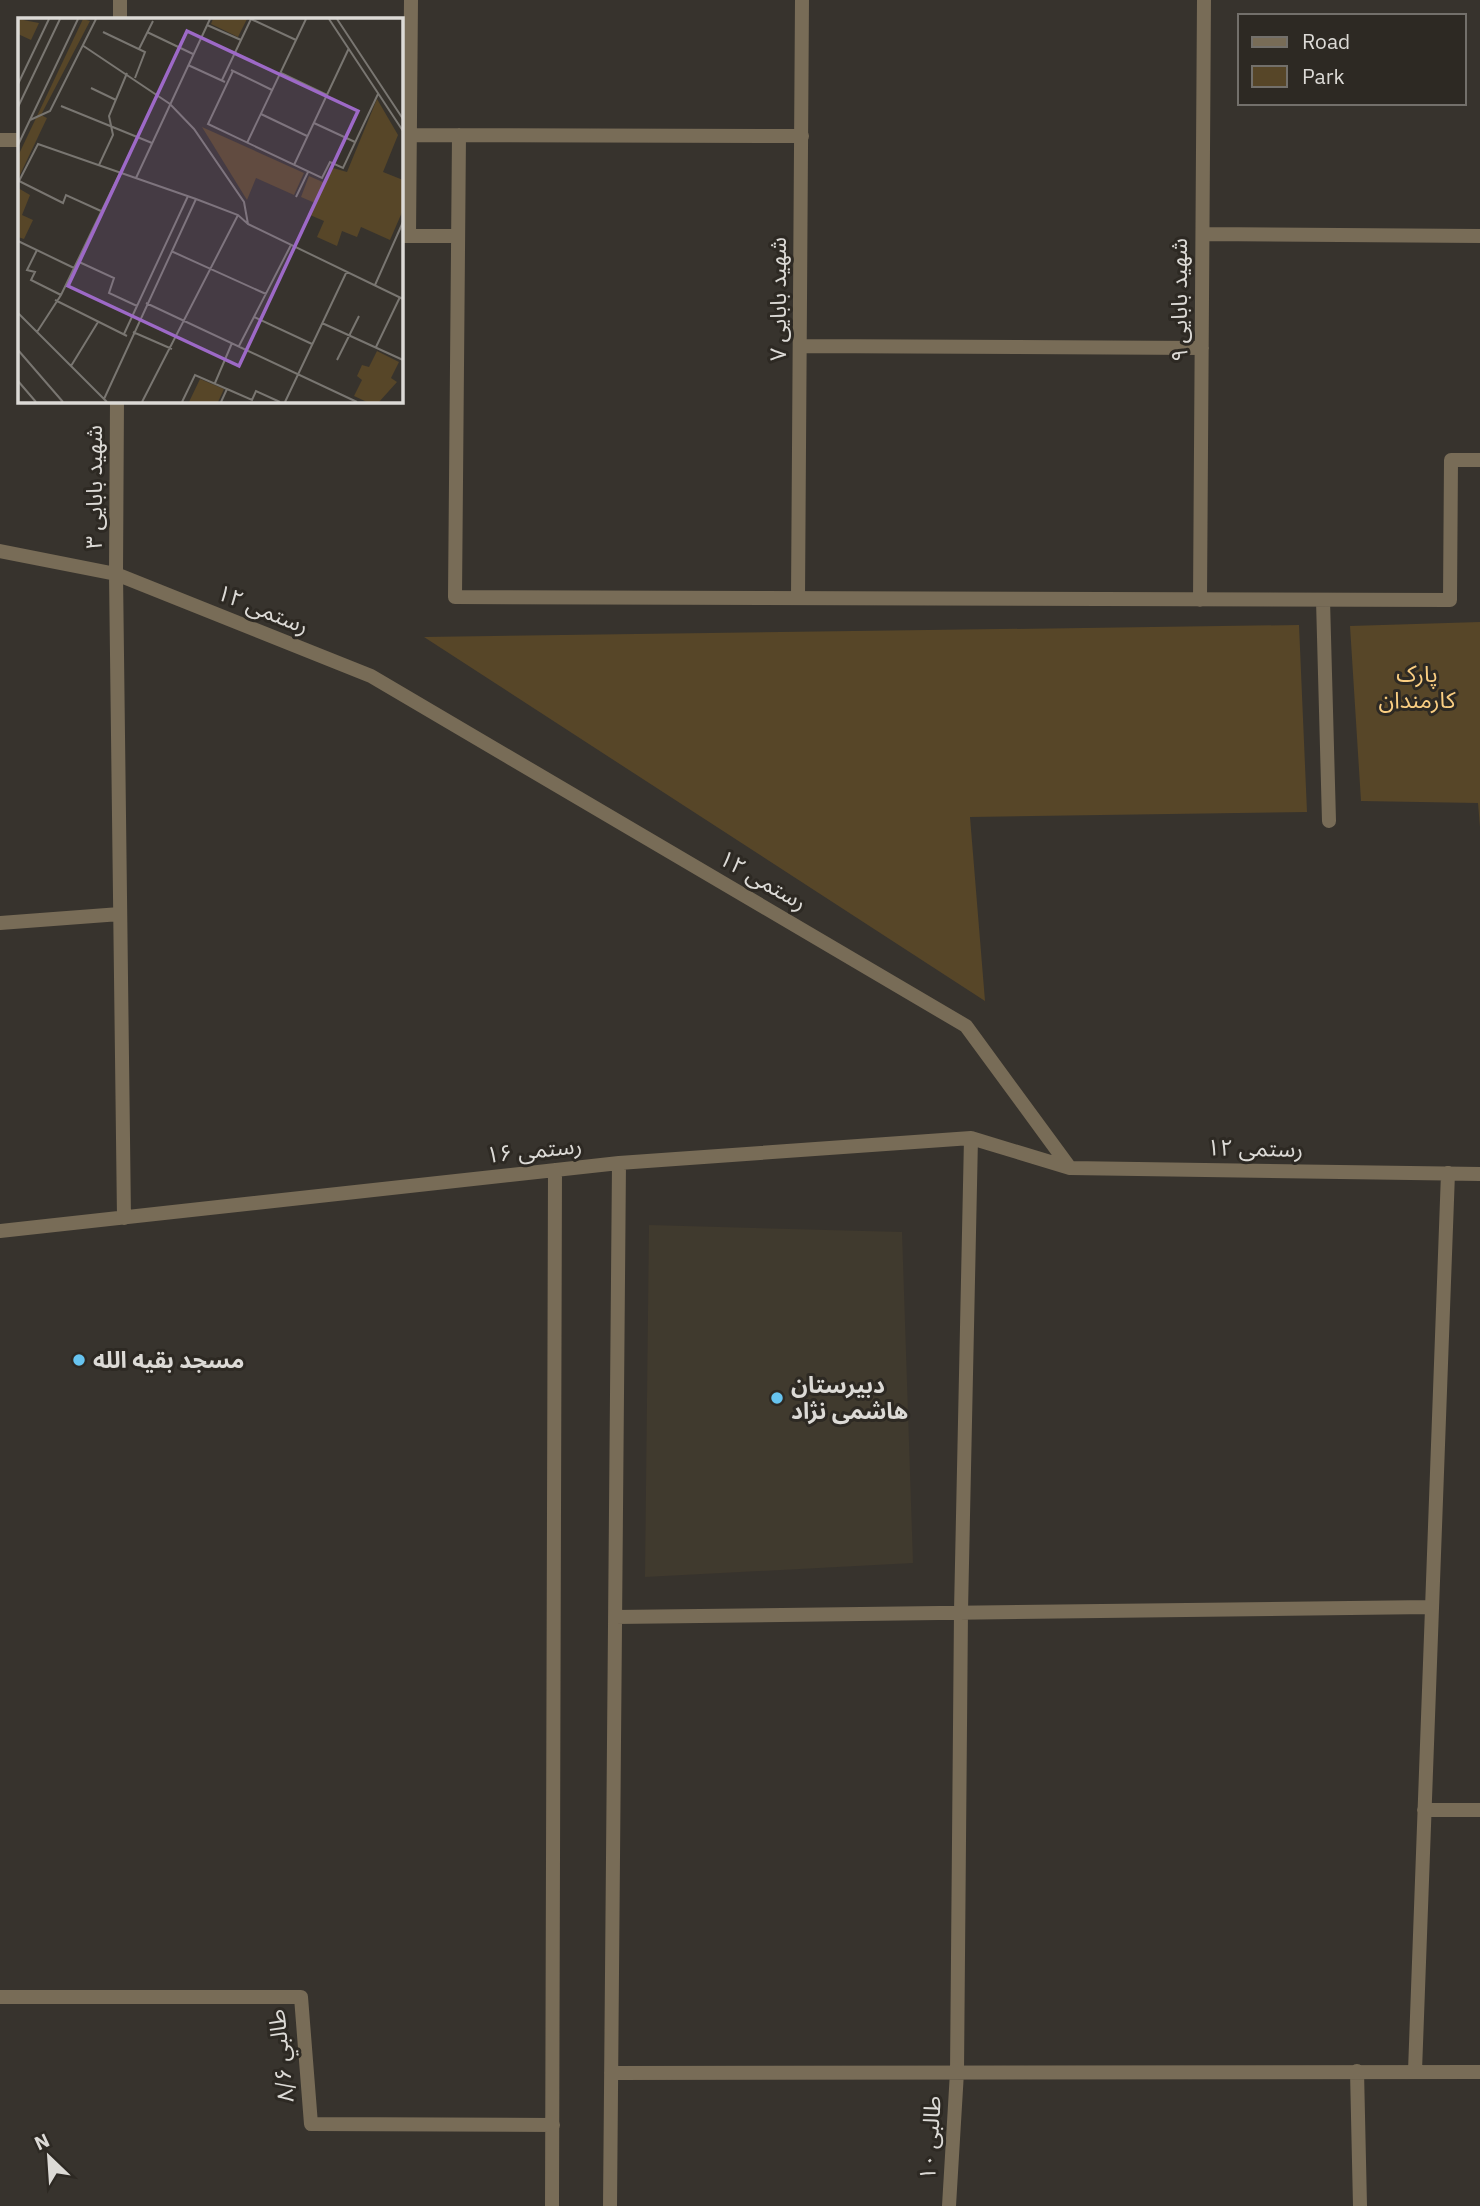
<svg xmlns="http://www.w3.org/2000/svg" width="1480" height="2206" font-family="'IBM Plex Sans','Noto Sans Arabic',sans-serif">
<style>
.built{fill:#403a2e}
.green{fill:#574628}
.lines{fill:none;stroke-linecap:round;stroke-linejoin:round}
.minor{stroke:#786c57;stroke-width:14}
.poi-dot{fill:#67c4f0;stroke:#2d2923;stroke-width:2.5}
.labels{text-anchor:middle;stroke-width:6;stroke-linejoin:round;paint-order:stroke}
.street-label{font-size:23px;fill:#dcdad6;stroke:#2d2923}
.park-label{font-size:23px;fill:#face82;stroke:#2d2923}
.poi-label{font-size:23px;font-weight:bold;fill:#dcdad6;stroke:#2d2923;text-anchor:start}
.inset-road{fill:none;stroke:#797671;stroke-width:2}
.view{fill:#9d69c7;fill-opacity:0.15;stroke:#9d69c7;stroke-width:3.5}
.inset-edge{fill:none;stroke:#dcdad6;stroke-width:3.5}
</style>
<rect width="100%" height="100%" fill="#37332d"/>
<path class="built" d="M 649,1225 L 902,1232 L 913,1563 L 645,1577 Z"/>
<path class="green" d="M 1480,622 L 1480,827 L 1478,803 L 1361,801 L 1350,626 Z
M 1299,625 L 1307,812 L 970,817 L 985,1001 L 424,637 Z"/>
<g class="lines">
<path class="minor" d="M 120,19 L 120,0
M 410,135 L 802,136
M 459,135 L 455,597 L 1450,600 L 1451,460 L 1480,460
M 0,140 L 19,140
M 1203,234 L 1480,236
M 401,236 L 458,236
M 409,236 L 411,0
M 800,346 L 1202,348
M 117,401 L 116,574 L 124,1218
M 0,551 L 116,574 L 371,676 L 966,1026 L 1070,1168 L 1480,1174
M 798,598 L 802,0
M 1200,600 L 1204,0
M 1323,600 L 1329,821
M 0,923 L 120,914
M 0,1231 L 619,1163 L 971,1138 L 1070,1168
M 615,1617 L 1430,1607
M 1424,1810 L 1480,1810
M 0,1997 L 301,1997 L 311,2124 L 553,2125
M 1357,2071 L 1360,2206
M 1415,2071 L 1448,1173
M 611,2073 L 1480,2072
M 552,2206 L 555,1170
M 610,2206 L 619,1163
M 949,2206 L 957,2072 L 961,1611 L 971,1138"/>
</g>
<g class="poi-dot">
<circle cx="79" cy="1360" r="7"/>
<circle cx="777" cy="1398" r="7"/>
</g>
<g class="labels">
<g class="street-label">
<text transform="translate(778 299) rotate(-90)" y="8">شهید بابایی ۷</text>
<text transform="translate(1179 300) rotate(-90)" y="8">شهید بابایی ۹</text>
<text transform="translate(94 487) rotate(-90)" y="8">شهید بابایی ۳</text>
<text transform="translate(263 609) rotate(22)" y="8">رستمی ۱۲</text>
<text transform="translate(763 880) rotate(30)" y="8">رستمی ۱۲</text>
<text transform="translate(1255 1148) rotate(1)" y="8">رستمی ۱۲</text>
<text transform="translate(534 1150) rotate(-6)" y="8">رستمی ۱۶</text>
<text transform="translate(281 2056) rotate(-96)" y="8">طالبي ۸/۶</text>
<text transform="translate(930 2138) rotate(-86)" y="8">طالبی ۱۰</text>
</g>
<g class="park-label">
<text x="1417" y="682">پارک<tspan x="1417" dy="26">کارمندان</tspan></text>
</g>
<g class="poi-label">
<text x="93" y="1368">مسجد بقیه الله</text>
<text x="791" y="1393">دبیرستان<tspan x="791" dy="26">هاشمی نژاد</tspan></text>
</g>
</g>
<g transform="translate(18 18)">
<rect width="385" height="385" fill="#37332d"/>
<path d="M 0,1 L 21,5 L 13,22 L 0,16 ZM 65,1 L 72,3 L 23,97 L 29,100 L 0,161 L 0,138 ZM 195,1 L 229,1 L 220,19 L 193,6 ZM 359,81 L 380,117 L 365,154 L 385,162 L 385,192 L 372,222 L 343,209 L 339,219 L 324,213 L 319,228 L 299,219 L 306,203 L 292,197 L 297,185 L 283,179 L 291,158 L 307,165 L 315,150 L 329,154 ZM 184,109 L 286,155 L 276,177 L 238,160 L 229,182 ZM 0,170 L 12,177 L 4,197 L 15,202 L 6,221 L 0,219 ZM 359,333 L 381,344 L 373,360 L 379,364 L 361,384 L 349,384 L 336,378 L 344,362 L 339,358 L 344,347 L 351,349 ZM 182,361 L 206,371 L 200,384 L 171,384 Z" fill="#574628"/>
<path class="inset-road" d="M 233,1 L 278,22M 311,1 L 385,113M 319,1 L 385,101M 189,7 L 223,22M 85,14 L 127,34 L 117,60M 129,14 L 175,36M 64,27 L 152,86 L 176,111 L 226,184 L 230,206 L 385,281M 121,31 L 135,3M 170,47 L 207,64M 213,52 L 254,72M 215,53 L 190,106 L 304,160 L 312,144 L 325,150 L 360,76M 263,55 L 309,77M 204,62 L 233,1M 0,66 L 31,1M 73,70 L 98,82M 43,88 L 134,125M 0,89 L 42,1M 243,96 L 289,118M 12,102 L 32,93 L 78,1M 296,105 L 337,124M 229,125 L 288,1M 0,127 L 60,1M 81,147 L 95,117 L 91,98 L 109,55M 276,147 L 331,30M 118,160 L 192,1M 278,179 L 290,154M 83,193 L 48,177 L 45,185 L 1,163 L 20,126 L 178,181 L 220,197 L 230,206M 0,223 L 56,250M 19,232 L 9,252 L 17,254 L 13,262 L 43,277M 153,233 L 248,276M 59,243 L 96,260 L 91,275 L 119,288M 357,267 L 385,204M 37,282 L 109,318M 128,285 L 339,384M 0,295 L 89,384M 236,299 L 294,326M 304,305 L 385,342M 19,314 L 43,277 L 102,155M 115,314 L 154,331M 106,316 L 170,178M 221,328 L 273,227M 358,329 L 382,279M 0,332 L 45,384M 319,342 L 341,298M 53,348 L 80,304M 0,363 L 18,384M 197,365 L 214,325M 209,371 L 234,382 L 238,373 L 262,384M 86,381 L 178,181M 124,384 L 220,197M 164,384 L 177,357 L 209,371 L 203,384M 267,384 L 329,253"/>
<path class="view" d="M 169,13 L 340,93 L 221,348 L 50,268 Z"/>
<rect width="385" height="385" class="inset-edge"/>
</g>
<rect x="1238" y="14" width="228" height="91" fill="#2d2923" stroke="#73706b" stroke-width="2"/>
<rect x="1252" y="37" width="35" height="10" fill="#786c57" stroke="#73706b" stroke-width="2"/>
<text x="1302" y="49" font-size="21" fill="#dcdad6">Road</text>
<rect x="1252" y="66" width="35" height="21" fill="#574628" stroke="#73706b" stroke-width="2"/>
<text x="1302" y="84" font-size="21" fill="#dcdad6">Park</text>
<g transform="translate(49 2157) rotate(335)" stroke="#2d2923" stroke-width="5" paint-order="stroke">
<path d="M0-5L12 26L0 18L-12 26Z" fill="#dcdad6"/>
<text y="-10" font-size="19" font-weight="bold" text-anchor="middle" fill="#dcdad6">N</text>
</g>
</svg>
